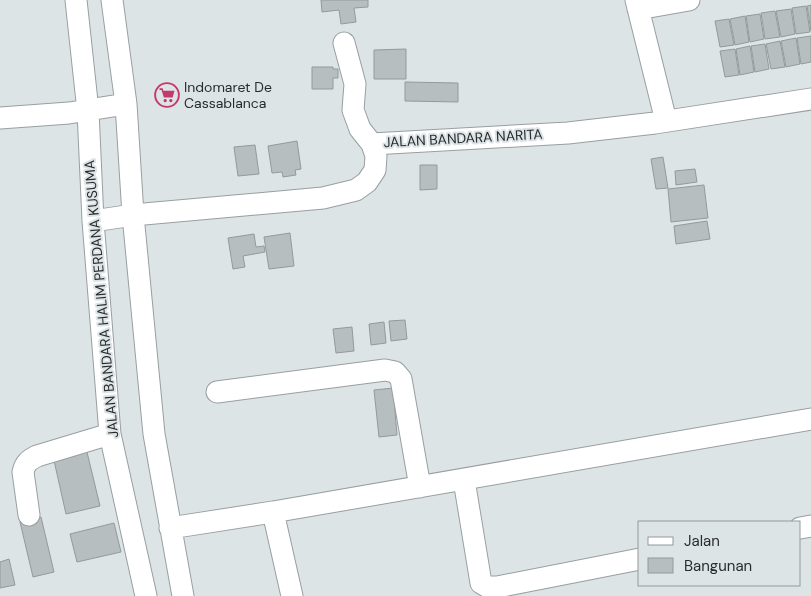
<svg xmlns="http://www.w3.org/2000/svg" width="811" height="596" font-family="'DM Sans',sans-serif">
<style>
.building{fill:#b7bebf;stroke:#939a9b}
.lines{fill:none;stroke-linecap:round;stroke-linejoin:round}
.street-casing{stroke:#989fa1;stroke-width:23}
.street{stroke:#fff;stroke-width:21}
.labels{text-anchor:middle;stroke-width:4;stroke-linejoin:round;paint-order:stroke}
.poi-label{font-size:14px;fill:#282b2c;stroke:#dde4e6;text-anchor:start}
.street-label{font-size:14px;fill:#282b2c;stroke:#dde4e6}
</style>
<rect width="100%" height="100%" fill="#dde4e6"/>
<path class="building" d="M 321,0 L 368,0 L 368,7 L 354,8 L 356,22 L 341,24 L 339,10 L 322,12 Z
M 811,5 L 811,31 L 807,6 Z
M 806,6 L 810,32 L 796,34 L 792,8 Z
M 791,9 L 795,34 L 781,37 L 776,11 Z
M 775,11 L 780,37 L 765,39 L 761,13 Z
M 760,14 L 764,39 L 750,42 L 746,16 Z
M 745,16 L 749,42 L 735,45 L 730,19 Z
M 729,19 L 734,45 L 720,47 L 715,21 Z
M 811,36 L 811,62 L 801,64 L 797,38 Z
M 796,38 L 800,64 L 786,67 L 781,41 Z
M 780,41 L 785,67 L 771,69 L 766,44 Z
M 765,44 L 769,69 L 755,72 L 751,46 Z
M 750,46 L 754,72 L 740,75 L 736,49 Z
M 406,49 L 406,79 L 374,79 L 374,50 Z
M 735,49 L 739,75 L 725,77 L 720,51 Z
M 312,67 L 333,67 L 333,69 L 338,69 L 338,78 L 333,78 L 333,89 L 312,89 Z
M 405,82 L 458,83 L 458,102 L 405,101 Z
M 297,141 L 301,169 L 295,170 L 296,175 L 283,177 L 282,172 L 272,173 L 268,146 Z
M 255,145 L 259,174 L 238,176 L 234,147 Z
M 663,157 L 668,188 L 656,189 L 651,159 Z
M 420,165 L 437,165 L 437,189 L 420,190 Z
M 695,169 L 697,182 L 676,185 L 675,171 Z
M 704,185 L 708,218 L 671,222 L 668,189 Z
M 707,221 L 710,239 L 676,244 L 674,226 Z
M 290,233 L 294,266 L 269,269 L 264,237 Z
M 254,234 L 256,247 L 264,246 L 265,252 L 243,256 L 245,267 L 233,269 L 228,238 Z
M 405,320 L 407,339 L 391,341 L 389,321 Z
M 384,322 L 386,343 L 371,345 L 369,324 Z
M 352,327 L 354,351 L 336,353 L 333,329 Z
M 393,388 L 397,435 L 379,437 L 374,390 Z
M 86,448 L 100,506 L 66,514 L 53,456 Z
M 41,517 L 54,572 L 33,577 L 20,522 Z
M 114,523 L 121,552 L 77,562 L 70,534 Z
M 9,559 L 15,585 L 0,588 L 0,562 Z"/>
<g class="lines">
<g class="street-casing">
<path id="street" d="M 76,0 L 88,111 L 93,221 L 110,434 L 146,596
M 112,0 L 126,104 L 133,215 L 154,434 L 183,596
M 636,0 L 666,121
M 638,9 L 689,0
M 0,118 L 69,113 L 126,104
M 372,144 L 568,133 L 655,123 L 811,99
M 93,221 L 133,215 L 323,198 L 356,190 L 367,182 L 375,170 L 376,156 L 372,144 L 360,129 L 353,110 L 355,84 L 344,43
M 217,392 L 385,370 L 395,372 L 401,379 L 420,487
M 464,480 L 481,583 L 488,587 L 497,587 L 640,559
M 273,512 L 811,419
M 29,515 L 23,472 C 25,463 29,460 37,456 L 110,434
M 170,528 L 273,512 L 292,596
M 800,528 L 811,526"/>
</g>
<use href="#street" class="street"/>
</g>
<defs>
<g id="supermarket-ring" transform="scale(1.25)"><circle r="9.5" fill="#dde4e6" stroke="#c4386c" stroke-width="1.5"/><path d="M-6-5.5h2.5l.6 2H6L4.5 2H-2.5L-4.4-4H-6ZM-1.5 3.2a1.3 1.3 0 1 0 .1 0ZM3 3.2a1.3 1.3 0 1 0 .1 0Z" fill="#c4386c"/></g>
</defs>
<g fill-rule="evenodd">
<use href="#supermarket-ring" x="167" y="95"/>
</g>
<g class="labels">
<g class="poi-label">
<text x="184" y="92">Indomaret De<tspan x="184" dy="16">Cassablanca</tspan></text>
</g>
<g class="street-label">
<text transform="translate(463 138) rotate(-3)" y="5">JALAN BANDARA NARITA</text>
<text transform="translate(101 299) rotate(-95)" y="5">JALAN BANDARA HALIM PERDANA KUSUMA</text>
</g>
</g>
<rect x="638" y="521" width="162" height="65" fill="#dde4e6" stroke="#959a9c"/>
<rect x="648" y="537" width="25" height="8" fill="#ffffff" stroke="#959a9c"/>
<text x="684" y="546" font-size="15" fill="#282b2c">Jalan</text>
<rect x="648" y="558" width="25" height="15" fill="#b7bebf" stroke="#959a9c"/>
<text x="684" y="571" font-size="15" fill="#282b2c">Bangunan</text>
</svg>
